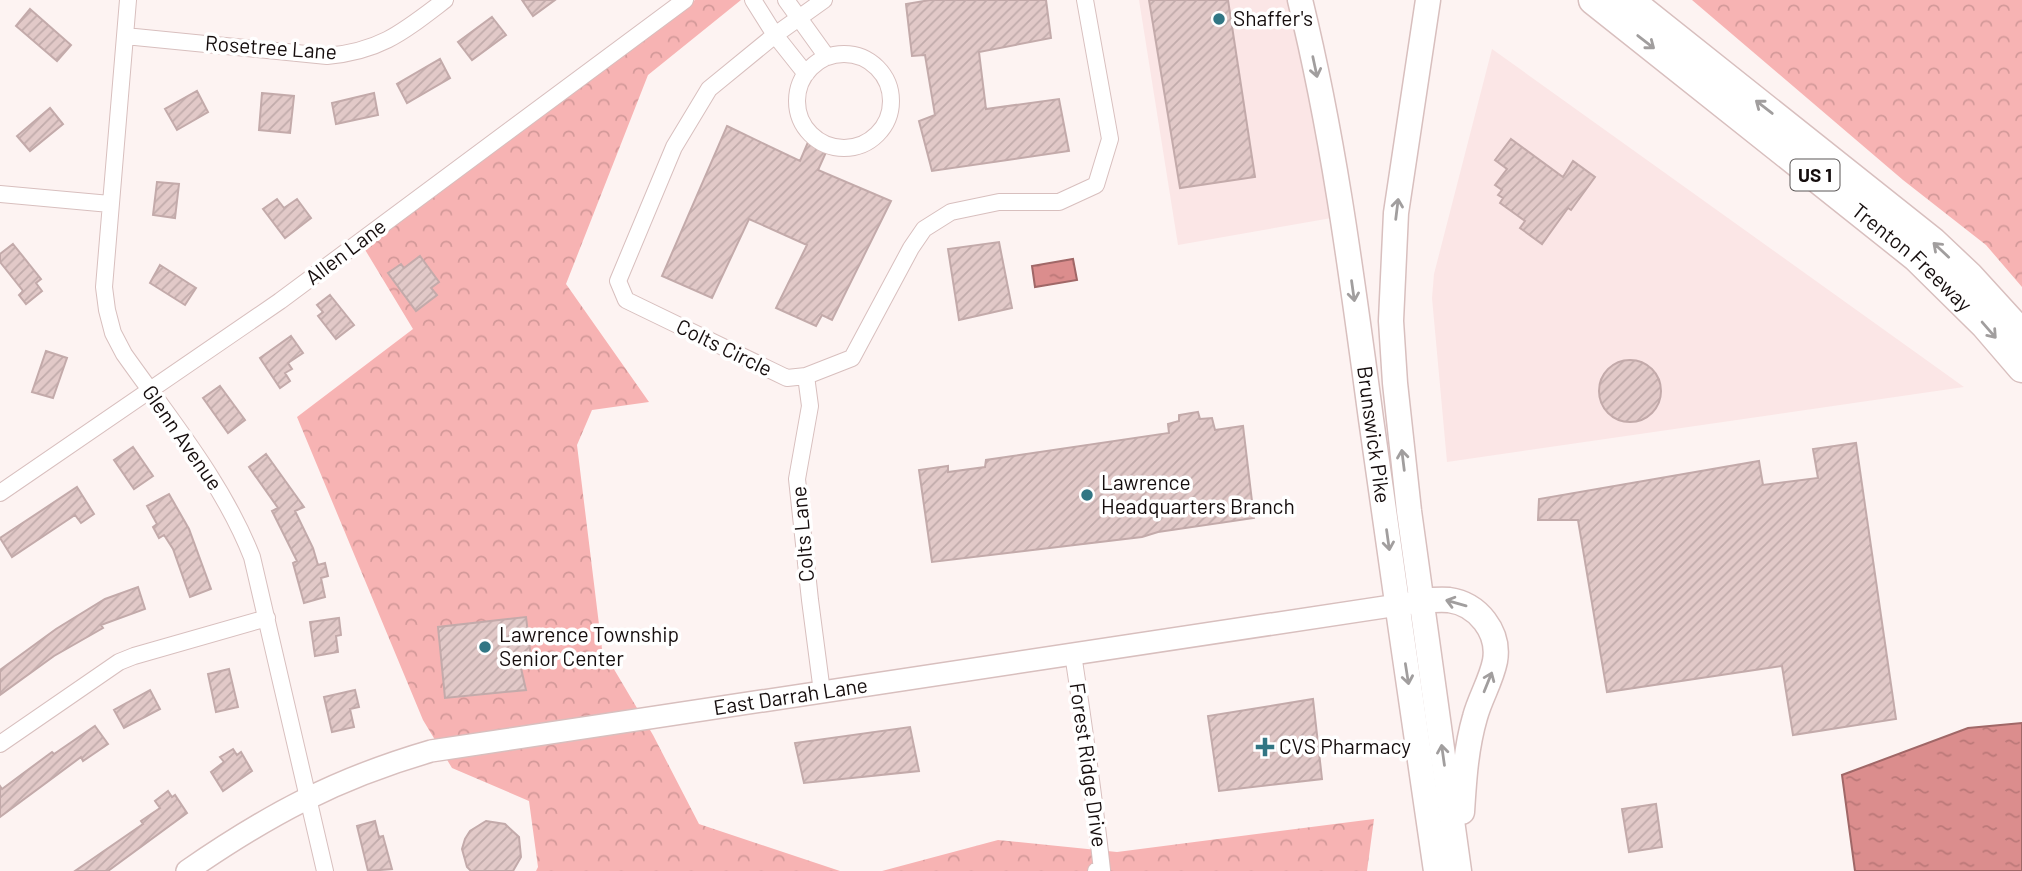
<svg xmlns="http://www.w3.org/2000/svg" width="2022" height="871" font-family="Barlow,sans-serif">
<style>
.built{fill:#fbe6e6}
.forest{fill:url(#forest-crowns)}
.water{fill:url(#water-ripples);stroke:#a06767;stroke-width:2}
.building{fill:url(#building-hatch);stroke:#c3aaaa;stroke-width:2}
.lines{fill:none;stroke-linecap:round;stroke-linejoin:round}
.street-casing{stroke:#d8bfbe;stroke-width:18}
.secondary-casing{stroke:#d8bfbe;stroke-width:24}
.primary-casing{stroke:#d8bfbe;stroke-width:27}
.highway-casing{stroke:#d8bfbe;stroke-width:31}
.street{stroke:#fff;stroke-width:16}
.secondary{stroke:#fff;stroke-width:21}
.primary{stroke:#fff;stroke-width:24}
.highway{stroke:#fff;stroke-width:28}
.oneway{stroke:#a19e9e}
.poi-dot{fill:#317684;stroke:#fff;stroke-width:2.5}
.labels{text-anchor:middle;stroke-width:7;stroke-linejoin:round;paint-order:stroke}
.shield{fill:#fff;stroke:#5b5656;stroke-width:2}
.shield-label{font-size:19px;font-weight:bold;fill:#150d0d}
.poi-label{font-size:21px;fill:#150d0d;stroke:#fff;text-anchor:start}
.street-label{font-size:21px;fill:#150d0d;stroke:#fff}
</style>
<defs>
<pattern id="forest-crowns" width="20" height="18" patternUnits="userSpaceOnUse" patternTransform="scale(1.75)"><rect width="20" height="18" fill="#f7b3b3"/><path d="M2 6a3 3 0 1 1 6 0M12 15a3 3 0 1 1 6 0" fill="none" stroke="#d39999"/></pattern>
<pattern id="water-ripples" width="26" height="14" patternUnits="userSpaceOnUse" patternTransform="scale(1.75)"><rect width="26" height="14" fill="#db8d8d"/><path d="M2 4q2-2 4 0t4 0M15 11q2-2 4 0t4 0" fill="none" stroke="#bb7878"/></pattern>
<pattern id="building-hatch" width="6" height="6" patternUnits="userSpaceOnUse" patternTransform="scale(1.75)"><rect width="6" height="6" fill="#e2c9c8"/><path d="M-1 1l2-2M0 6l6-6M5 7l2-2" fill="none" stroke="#c1abab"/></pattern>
</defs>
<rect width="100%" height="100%" fill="#fdf3f2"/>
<path class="built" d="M 1139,0 L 1300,0 L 1343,216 L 1178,245 Z
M 1492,49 L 1964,387 L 1447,462 L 1432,298 L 1434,274 Z"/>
<path class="forest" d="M 695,0 L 741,0 L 648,75 L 566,284 L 649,402 L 592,410 L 577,445 L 602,649 L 653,735 L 699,824 L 840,871 L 536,871 L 538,867 L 529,801 L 452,768 L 423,720 L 297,417 L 413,329 L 364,248 Z
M 1692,0 L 2022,0 L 2022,287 L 1986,245 L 1903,180 Z
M 1374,819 L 1367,871 L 882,871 L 998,840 L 1117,852 Z"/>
<path class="water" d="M 1073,259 L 1077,280 L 1035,287 L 1032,266 Z
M 2022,723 L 2022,871 L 1855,871 L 1842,775 L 1968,728 Z"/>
<path class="building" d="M 522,0 L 555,0 L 533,16 Z
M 930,0 L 1046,0 L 1051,38 L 979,52 L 986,109 L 1059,99 L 1069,151 L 932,171 L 919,121 L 935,115 L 925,55 L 912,56 L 906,4 Z
M 1149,0 L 1228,0 L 1255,177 L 1180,188 Z
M 30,9 L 71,45 L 57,61 L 16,26 Z
M 492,17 L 506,35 L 472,60 L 458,42 Z
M 440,59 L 450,78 L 407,103 L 397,84 Z
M 197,91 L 208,112 L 177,130 L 165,109 Z
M 262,93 L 294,96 L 290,133 L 259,130 Z
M 374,93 L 378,115 L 336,124 L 332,103 Z
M 50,108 L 63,124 L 30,151 L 17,136 Z
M 727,126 L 800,161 L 808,142 L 827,150 L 818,170 L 891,201 L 832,320 L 822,315 L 816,326 L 776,308 L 807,245 L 749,219 L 712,298 L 662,276 Z
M 1511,139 L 1563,177 L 1573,161 L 1595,177 L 1571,210 L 1568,208 L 1542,244 L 1520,228 L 1525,221 L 1500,203 L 1503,198 L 1498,195 L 1502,190 L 1495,185 L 1507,169 L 1495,160 Z
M 157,182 L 179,184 L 175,218 L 153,215 Z
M 277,199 L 284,208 L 297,199 L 311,218 L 285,238 L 263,209 Z
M 999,242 L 1012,308 L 959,320 L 948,249 Z
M 13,244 L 41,279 L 36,283 L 42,291 L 26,304 L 19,295 L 23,291 L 0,262 L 0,254 Z
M 420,256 L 439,282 L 431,288 L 437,295 L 416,311 L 388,273 L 401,264 L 404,268 Z
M 160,265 L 196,288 L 185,305 L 150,283 Z
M 330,295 L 354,325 L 336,339 L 318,316 L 323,312 L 317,305 Z
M 291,336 L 303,353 L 288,363 L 292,369 L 285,373 L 290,381 L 280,388 L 260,358 Z
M 46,351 L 67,358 L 53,398 L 32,392 Z
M1599 391a31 31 0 1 1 62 0a31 31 0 1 1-62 0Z
M 220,386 L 245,420 L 228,433 L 203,398 Z
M 1198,412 L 1200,419 L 1212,418 L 1215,430 L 1243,426 L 1254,518 L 1158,532 L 1142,537 L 932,562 L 919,470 L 948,466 L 948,472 L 985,467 L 986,460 L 1169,433 L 1168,424 L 1179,421 L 1179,415 Z
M 1856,443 L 1896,719 L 1793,735 L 1782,666 L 1607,692 L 1578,520 L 1538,520 L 1539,499 L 1759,461 L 1763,485 L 1818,478 L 1813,449 Z
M 133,447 L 153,476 L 134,489 L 114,460 Z
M 266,454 L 304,507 L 295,511 L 313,548 L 318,565 L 325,563 L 328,576 L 321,578 L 325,597 L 304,603 L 293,563 L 297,561 L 272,511 L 278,508 L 249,467 Z
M 77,487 L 94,514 L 81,523 L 75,515 L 12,557 L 0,538 Z
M 169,494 L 189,529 L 211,589 L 190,597 L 173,549 L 164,535 L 159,538 L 153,527 L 157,524 L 147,506 Z
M 138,587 L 145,609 L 101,625 L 103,628 L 54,656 L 0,695 L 0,670 L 56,629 L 105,599 Z
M 526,617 L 532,666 L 521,668 L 526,690 L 445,698 L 438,627 Z
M 339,618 L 341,635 L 336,636 L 338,652 L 315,656 L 310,622 Z
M 229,669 L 238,707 L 216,712 L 208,674 Z
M 150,690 L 160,709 L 124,728 L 114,710 Z
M 355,690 L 359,707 L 350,709 L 354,727 L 332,732 L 324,697 Z
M 1313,699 L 1322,779 L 1219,791 L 1208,716 Z
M 95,726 L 108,744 L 83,761 L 81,757 L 0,817 L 0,786 L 2,789 L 52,752 L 54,754 Z
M 910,727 L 919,771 L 804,783 L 795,743 Z
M 233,749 L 237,755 L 241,752 L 252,771 L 223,791 L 211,772 L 224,762 L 220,757 Z
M 168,791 L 172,797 L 175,795 L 187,813 L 108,871 L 75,871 L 143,824 L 141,821 L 160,808 L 155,801 Z
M 1656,804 L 1662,847 L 1629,852 L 1622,809 Z
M 375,821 L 379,837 L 383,836 L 392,869 L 368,871 L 357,826 Z
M 486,821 L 505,824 L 519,837 L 521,857 L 513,871 L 471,871 L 467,867 L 462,849 L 465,839 L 470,831 Z"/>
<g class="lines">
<g class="street-casing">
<path id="street" d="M 128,0 L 104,287 L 107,310 L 113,333 L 124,354 C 170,419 223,483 252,557 L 325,871
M 753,0 L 775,35 L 806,74
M 786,0 L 827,57
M 824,0 L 775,35 L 709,89 L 674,147 L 618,281 L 626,300 L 787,378 L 806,376 L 852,358 L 911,248 L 924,229 L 951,212 L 999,202 L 1059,202 L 1096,185 L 1110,139 L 1085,0
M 125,36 L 327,56 C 381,51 403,32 445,0
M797 101a47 47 0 1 1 94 0a47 47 0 1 1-94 0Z
M 0,194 L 110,204
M 806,376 L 810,406 L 797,479 L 810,600 L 822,692
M 0,493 L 280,301 L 685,0
M 1073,654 C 1084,726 1094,798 1102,870 L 1096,871
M 0,744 L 119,662 L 134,656 L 267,618"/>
</g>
<g class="secondary-casing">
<g id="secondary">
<path id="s1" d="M 187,871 C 268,815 335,779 431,751 L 1411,603"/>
</g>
</g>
<g class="primary-casing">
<g id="primary">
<path id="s2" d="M 1300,0 C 1334,138 1352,278 1371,419 C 1392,570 1414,720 1436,871"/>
<path d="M 1428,0 L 1396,213 L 1391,321 L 1395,383 L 1409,511 L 1459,871"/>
<path d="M 1422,601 C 1431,600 1440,599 1449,600 C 1478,604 1500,632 1495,661 C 1491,681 1480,698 1475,717 C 1466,748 1464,780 1462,812"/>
</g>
</g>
<g class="highway-casing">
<g id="highway">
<path id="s3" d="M 1593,0 L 1916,257 L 1985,325 L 2022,368"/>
<path d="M 1629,0 L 1933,242 L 1969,276 L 2022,334"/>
</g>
</g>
<use href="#street" class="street"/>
<use href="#secondary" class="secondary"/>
<use href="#primary" class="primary"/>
<use href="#highway" class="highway"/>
</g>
<defs><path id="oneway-shaft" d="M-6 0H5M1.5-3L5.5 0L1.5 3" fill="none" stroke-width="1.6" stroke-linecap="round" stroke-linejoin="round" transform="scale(1.75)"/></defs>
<g class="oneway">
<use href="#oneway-shaft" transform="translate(1646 42) rotate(38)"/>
<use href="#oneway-shaft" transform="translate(1315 67) rotate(78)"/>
<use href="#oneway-shaft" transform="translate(1764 107) rotate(-142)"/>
<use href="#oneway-shaft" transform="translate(1397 209) rotate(-83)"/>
<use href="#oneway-shaft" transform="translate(1941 250) rotate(-137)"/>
<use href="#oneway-shaft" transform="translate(1353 291) rotate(82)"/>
<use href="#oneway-shaft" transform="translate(1989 330) rotate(49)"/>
<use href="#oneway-shaft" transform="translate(1403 460) rotate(-97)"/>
<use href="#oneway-shaft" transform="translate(1388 540) rotate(82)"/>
<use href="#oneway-shaft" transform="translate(1456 603) rotate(-164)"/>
<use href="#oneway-shaft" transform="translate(1407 674) rotate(81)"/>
<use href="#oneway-shaft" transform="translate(1488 682) rotate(-68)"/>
<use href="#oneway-shaft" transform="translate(1443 755) rotate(-98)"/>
</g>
<g class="poi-dot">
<circle cx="1219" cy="19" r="7"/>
<circle cx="1087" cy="495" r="7"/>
<circle cx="485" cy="647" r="7"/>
<path d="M1261.5 736.5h7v7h7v7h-7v7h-7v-7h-7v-7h7z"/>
</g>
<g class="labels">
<rect class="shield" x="1790.5" y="159.5" width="49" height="31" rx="5"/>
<g class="shield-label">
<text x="1815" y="182">US 1</text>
</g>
<g class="poi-label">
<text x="1233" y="26">Shaffer's</text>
<text x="1101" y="490">Lawrence<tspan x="1101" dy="24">Headquarters Branch</tspan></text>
<text x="499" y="642">Lawrence Township<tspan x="499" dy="24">Senior Center</tspan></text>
<text x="1279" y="754">CVS Pharmacy</text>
</g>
<g class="street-label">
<text transform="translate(271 48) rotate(4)" y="7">Rosetree Lane</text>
<text transform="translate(346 252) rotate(-37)" y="7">Allen Lane</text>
<text dy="7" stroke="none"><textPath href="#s3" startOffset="410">Trenton Freeway</textPath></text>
<text transform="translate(724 348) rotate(26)" y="7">Colts Circle</text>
<text dy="7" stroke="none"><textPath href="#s2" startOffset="441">Brunswick Pike</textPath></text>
<text transform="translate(182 438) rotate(55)" y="7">Glenn Avenue</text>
<text transform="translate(803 534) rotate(-95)" y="7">Colts Lane</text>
<text dy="7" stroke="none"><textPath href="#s1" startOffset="637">East Darrah Lane</textPath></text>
<text transform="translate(1088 765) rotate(82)" y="7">Forest Ridge Drive</text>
</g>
</g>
</svg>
